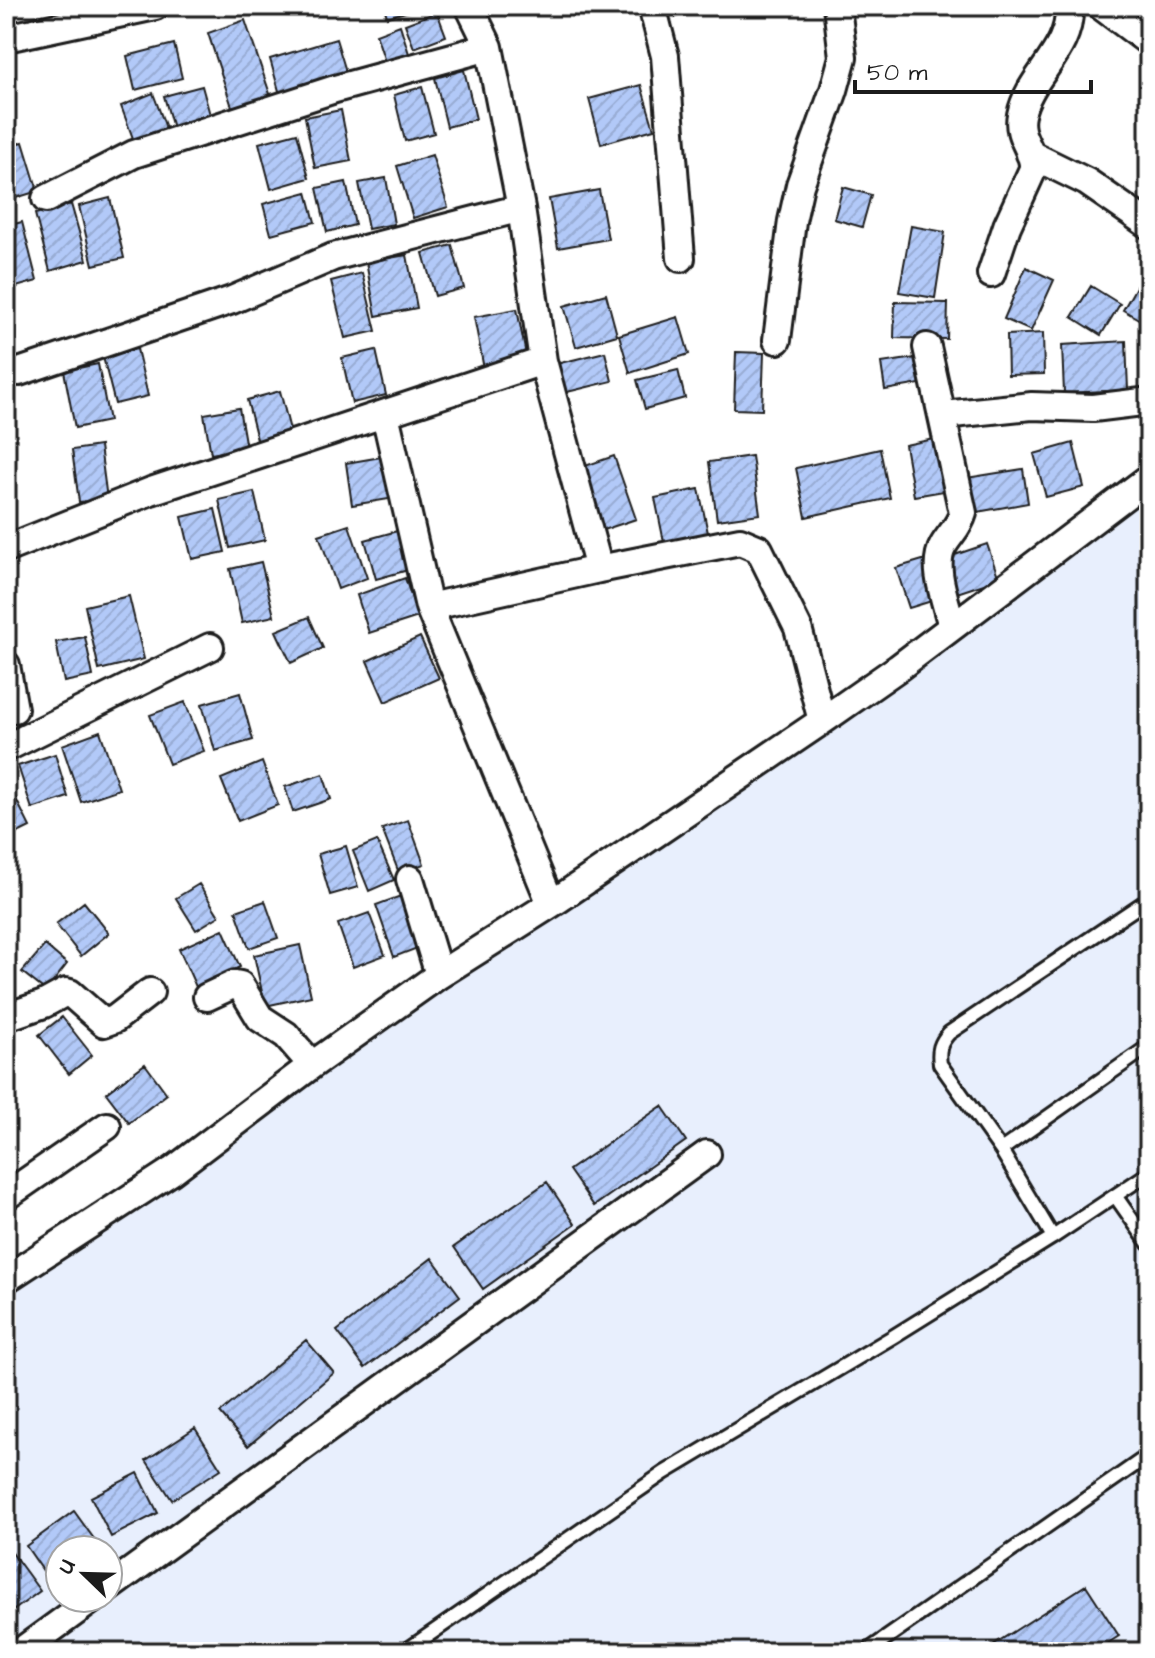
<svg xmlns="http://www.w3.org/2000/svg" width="1155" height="1658" font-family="'Architects Daughter',sans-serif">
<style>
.built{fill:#e8effd;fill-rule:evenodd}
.building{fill:url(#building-hatch);stroke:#1c1c1c;stroke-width:2}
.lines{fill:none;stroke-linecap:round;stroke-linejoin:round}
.service-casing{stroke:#1c1c1c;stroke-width:18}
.minor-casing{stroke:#1c1c1c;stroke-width:32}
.service{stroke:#fff;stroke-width:12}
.minor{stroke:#fff;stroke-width:26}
</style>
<defs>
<pattern id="building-hatch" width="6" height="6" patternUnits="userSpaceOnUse" patternTransform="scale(2)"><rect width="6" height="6" fill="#b2c9f8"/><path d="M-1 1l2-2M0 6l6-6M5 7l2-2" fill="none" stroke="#98acd4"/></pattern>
</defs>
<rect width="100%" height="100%" fill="#fff"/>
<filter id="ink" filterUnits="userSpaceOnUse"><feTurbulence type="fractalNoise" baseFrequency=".0125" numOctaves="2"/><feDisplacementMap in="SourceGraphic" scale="16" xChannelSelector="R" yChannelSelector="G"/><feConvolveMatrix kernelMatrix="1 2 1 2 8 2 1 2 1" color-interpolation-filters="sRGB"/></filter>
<g filter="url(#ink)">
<path class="built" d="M 1149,483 L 1149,1652 L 6,1652 L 6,1286 ZM 60,1550 L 108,1550 L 108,1598 L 60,1598 Z"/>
<path class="building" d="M 384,6 L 407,6 L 409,11 L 387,17 Z
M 673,6 L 711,6 L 676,17 Z
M 437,12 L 446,36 L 414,48 L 405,24 Z
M 245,20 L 271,97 L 233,110 L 208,33 Z
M 400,25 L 411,60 L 387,68 L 376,34 Z
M 336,39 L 348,78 L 281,98 L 270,59 Z
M 174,44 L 182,78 L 135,90 L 127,56 Z
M 464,70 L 476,119 L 447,127 L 435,78 Z
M 641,85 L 654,129 L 601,144 L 589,99 Z
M 202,86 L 212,122 L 174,132 L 164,96 Z
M 422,87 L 434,133 L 405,141 L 394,95 Z
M 153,93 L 166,128 L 134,141 L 121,106 Z
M 341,110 L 351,161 L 315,168 L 305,117 Z
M 297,133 L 309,178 L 271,189 L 259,143 Z
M 23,142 L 38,191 L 6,201 L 6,147 Z
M 432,155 L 448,207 L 413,218 L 397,166 Z
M 386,178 L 394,224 L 368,229 L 359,183 Z
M 346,182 L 355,225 L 327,232 L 317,188 Z
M 843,187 L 871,195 L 862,227 L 834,219 Z
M 599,190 L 608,239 L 558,248 L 549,199 Z
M 307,192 L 315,222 L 271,234 L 263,204 Z
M 110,198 L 124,258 L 93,265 L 79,206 Z
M 71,204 L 87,260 L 50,271 L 35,214 Z
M 22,222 L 37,281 L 6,290 L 6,226 Z
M 911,226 L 945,232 L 935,298 L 899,292 Z
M 452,245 L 464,288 L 435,296 L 423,253 Z
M 407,255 L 417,308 L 376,316 L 366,262 Z
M 1149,264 L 1149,325 L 1123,310 Z
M 1026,267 L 1054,280 L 1031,331 L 1004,319 Z
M 362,273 L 376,331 L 345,338 L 331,281 Z
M 1091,286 L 1120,304 L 1101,335 L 1072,317 Z
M 606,294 L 617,335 L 576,347 L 564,306 Z
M 895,302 L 948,303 L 947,339 L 894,338 Z
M 517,309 L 527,360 L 484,369 L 474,317 Z
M 678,317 L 689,354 L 630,373 L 619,335 Z
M 1043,333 L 1044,374 L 1008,375 L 1007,335 Z
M 1126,341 L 1128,390 L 1064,393 L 1062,345 Z
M 137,349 L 148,396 L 115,404 L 103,357 Z
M 376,350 L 386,395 L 352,403 L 342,358 Z
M 605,352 L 612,381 L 559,394 L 552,365 Z
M 736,352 L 764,353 L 762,410 L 734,409 Z
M 916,358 L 920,384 L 885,390 L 881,363 Z
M 98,364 L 109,421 L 75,428 L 64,371 Z
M 678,370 L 685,398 L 645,409 L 637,380 Z
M 280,391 L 291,434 L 258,443 L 247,400 Z
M 239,408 L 246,448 L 211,454 L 204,414 Z
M 934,439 L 944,491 L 914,496 L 905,445 Z
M 1073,443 L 1084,487 L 1046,497 L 1034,454 Z
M 100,446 L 107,499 L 79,502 L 72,450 Z
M 880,449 L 890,498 L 806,517 L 796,468 Z
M 387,456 L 395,498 L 352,505 L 346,463 Z
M 614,456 L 636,519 L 603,530 L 582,467 Z
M 752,456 L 760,514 L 717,520 L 709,462 Z
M 1023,469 L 1028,503 L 971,513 L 966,478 Z
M 699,489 L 708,533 L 664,542 L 655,498 Z
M 254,492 L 265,540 L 230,548 L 219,500 Z
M 215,509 L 225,552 L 192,559 L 182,517 Z
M 349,525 L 367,578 L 338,589 L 319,535 Z
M 397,531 L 408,570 L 376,579 L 365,540 Z
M 987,544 L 999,579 L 957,593 L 946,558 Z
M 926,559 L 938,599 L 909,608 L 896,568 Z
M 261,562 L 274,616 L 242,623 L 230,569 Z
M 405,578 L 418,617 L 369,633 L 357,595 Z
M 129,596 L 144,659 L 99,670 L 85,606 Z
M 309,617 L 323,648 L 291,663 L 276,631 Z
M 85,637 L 93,676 L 64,682 L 56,642 Z
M 420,637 L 439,678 L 385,702 L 367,661 Z
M 240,693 L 253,740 L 215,751 L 202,704 Z
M 185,702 L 204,751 L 169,764 L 150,715 Z
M 100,731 L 119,789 L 81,802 L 62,745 Z
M 55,754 L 68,797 L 32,809 L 18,766 Z
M 262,762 L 278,805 L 238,821 L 221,779 Z
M 323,774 L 331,799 L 293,812 L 285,787 Z
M 6,779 L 30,827 L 6,839 Z
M 408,820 L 424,864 L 399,873 L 382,829 Z
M 377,841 L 394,880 L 369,891 L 353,851 Z
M 346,846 L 358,887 L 330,895 L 318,854 Z
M 199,884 L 219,916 L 196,930 L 176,898 Z
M 409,893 L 428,944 L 394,957 L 376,905 Z
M 265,901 L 278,938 L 249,948 L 236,911 Z
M 84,902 L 109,933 L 81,956 L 56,924 Z
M 369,913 L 385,955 L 353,967 L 338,924 Z
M 223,929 L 240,967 L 196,987 L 179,949 Z
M 45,945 L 67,964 L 46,991 L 22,972 Z
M 300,945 L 311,996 L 265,1006 L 254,955 Z
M 62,1017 L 92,1055 L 69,1074 L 39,1035 Z
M 145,1064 L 167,1094 L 129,1123 L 106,1093 Z
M 662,1106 L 686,1141 L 594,1206 L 569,1170 Z
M 547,1182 L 575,1224 L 483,1289 L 454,1247 Z
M 432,1258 L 460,1296 L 365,1368 L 337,1331 Z
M 306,1340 L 334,1373 L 248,1446 L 220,1413 Z
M 195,1428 L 221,1469 L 172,1500 L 146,1460 Z
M 138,1473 L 158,1513 L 111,1537 L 91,1497 Z
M 74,1511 L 102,1550 L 60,1550 L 60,1580 L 53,1585 L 26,1546 Z
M 10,1550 L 40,1591 L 6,1616 L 6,1553 Z
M 1086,1585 L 1119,1636 L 1094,1652 L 982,1652 Z"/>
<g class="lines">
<g class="service-casing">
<path id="service" d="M 1001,1150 L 1149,1046
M 1116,1197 L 1149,1244
M 1053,1237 L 1001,1150 L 940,1064 C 938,1050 940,1043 949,1033 L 1149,899
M 404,1652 L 664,1473 L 894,1336 L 1053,1237 L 1149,1173
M 866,1652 L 1149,1455
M 1139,1652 L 1149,1645"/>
</g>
<g class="minor-casing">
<path id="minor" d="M 469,6 L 489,47 L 521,208 L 543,361 L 599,569
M 652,6 L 665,56 L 681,258
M 1101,6 L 1149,42
M 6,38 L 155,6
M 1030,154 L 1087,182 L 1149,225
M 46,199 L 134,154 L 335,89 L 489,47
M 991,274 L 1007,226 L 1033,169 C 1035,150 1016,138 1021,115 C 1029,75 1072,51 1069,6
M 777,340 L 792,221 L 800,185 L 834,90 L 843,57 L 837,6
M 927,347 L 963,513 C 959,527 950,534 943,546 C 931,567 947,604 952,627
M 19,372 L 232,300 L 333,257 L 521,208
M 385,414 L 429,607
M 943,415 L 1032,406 L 1093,408 L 1142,402
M 6,549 L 151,491 L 543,361
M 6,665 L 14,709
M 6,748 L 210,647
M 410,879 L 439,975
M 551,904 L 429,607 L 599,569 L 740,541 L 759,549 L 798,628 L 822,721
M 207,997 L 235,984 L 240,985 L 260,1018 L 286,1035 L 312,1065
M 6,1017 L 44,1004 L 66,992 L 70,993 L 104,1023 L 115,1019 L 150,992
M 6,1196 L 107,1126
M 6,1279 L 172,1171 L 312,1065 L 439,975 L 559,899 L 822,721 L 898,668 L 1149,478
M 108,1588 L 707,1154
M 20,1652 L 94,1598"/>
</g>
<use href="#service" class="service"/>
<use href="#minor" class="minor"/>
</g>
</g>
<rect width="1155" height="1658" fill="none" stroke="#fff" stroke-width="32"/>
<rect x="16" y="16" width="1123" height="1626" fill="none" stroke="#1c1c1c" stroke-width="3" filter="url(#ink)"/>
<g transform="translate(84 1574) rotate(293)"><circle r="38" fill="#ffffff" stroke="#a4a4a4" stroke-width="2"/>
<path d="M0-6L14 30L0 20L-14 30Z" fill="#1c1c1c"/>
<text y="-12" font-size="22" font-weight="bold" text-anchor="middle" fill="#1c1c1c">U</text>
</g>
<path d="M855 80v12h236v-12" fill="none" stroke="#1c1c1c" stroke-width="4"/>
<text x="867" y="80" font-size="24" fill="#1c1c1c" stroke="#ffffff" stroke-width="6" paint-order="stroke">50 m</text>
</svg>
